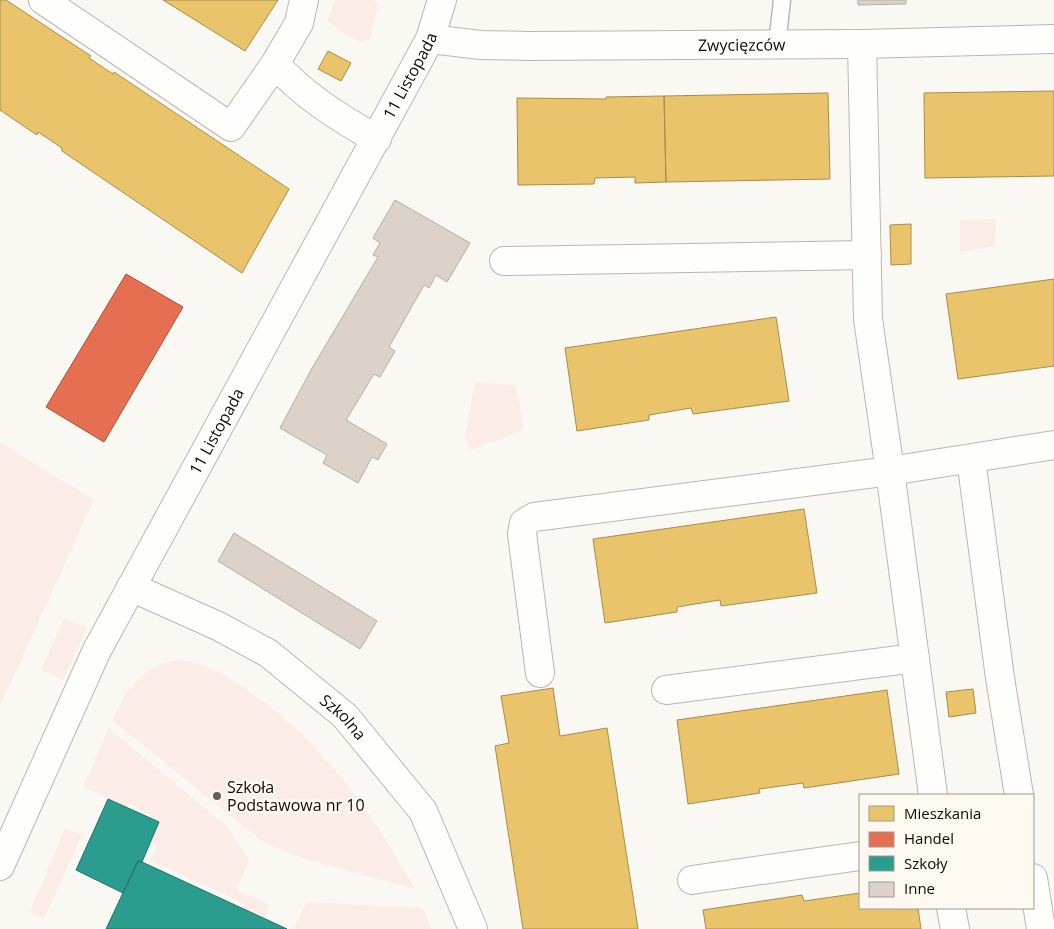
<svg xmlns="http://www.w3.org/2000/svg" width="1054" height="929" font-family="'Open Sans',sans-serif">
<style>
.green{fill:#fcece7}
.homes{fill:#e9c46a;stroke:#a88c4c}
.shops{fill:#e76f51;stroke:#a6513a}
.schools{fill:#2a9d8f;stroke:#227166}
.building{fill:#dcd2c9;stroke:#b2aea9}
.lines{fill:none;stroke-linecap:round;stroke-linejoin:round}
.lane-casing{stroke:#bab7b0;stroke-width:19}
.street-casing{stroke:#bab7b0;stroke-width:30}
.lane{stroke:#fefefd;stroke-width:16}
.street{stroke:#fefefd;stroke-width:28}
.poi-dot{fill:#615e58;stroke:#fdf9f0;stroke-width:2}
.labels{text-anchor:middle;stroke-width:5;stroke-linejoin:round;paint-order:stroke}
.street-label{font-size:16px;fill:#0f0b05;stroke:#fdf9f0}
.poi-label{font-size:16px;fill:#0f0b05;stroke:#fdf9f0;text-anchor:start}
</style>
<rect width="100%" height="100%" fill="#faf8f3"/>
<path class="green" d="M 334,0 L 372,0 L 378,4 L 370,39 L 362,43 L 346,35 L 328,21 Z
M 996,219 L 995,246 L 960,252 L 960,220 Z
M 475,382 L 516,385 L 524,430 L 470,450 L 465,437 Z
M 0,442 L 94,500 L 0,706 Z
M 64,618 L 87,628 L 63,680 L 41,670 Z
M 180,660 C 210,664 227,676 251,693 C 323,742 373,814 415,889 L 298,857 L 262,841 L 112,720 C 128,688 143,664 180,660 Z
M 109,728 L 229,828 L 249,861 L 236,889 L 270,905 L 264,918 L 242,908 L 243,903 L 150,860 L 157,845 L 151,842 L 159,822 L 149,818 L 150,814 L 129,804 L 127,808 L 83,786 Z
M 65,828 L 82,835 L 44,919 L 30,912 Z
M 306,902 L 423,908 L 432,929 L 294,929 Z"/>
<path class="homes" d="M 0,0 L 6,0 L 91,56 L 89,58 L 113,74 L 114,72 L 289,189 L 242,273 L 62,151 L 62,148 L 38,132 L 37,135 L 0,110 Z
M 163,0 L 278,0 L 245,51 Z
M 328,51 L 351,63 L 341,81 L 318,69 Z
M 1054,91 L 1054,176 L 925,178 L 924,93 Z
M 828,93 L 830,179 L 666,182 L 664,96 Z
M 664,96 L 666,182 L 635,183 L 635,177 L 595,178 L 594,184 L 518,185 L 517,98 L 606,99 L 606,97 Z
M 911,224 L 911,264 L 891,265 L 890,225 Z
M 1054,279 L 1054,366 L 958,379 L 946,294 Z
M 776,317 L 789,401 L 693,414 L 691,408 L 649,415 L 649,420 L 577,431 L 565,348 Z
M 804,509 L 817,593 L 721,606 L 720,600 L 677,607 L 677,612 L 605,623 L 593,539 Z
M 553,688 L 560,736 L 607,728 L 638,929 L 523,929 L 495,746 L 509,743 L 501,696 Z
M 973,689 L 976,713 L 949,717 L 946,692 Z
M 887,690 L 899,774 L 804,788 L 803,783 L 759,789 L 760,793 L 688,804 L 677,720 Z
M 860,893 L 860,908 L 918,908 L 921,929 L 706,929 L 703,910 L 802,895 L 804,901 Z"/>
<path class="shops" d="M 126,274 L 183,307 L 104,442 L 46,407 Z"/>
<path class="schools" d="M 108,799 L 159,822 L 142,862 L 138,861 L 123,893 L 76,870 Z
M 138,861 L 142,862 L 287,929 L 106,929 Z"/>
<path class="building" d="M 858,0 L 906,0 L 906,4 L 858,5 Z
M 395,200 L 470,243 L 447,282 L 436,275 L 429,288 L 424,285 L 389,347 L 395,351 L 380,377 L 374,374 L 346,420 L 387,444 L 378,460 L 372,457 L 358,483 L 323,463 L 327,455 L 280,428 L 311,370 L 378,257 L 373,255 L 380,243 L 373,238 Z
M 234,533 L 377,621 L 360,649 L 218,561 Z"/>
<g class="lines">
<g class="lane-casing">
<path id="lane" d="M 777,45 L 782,0"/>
</g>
<g class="street-casing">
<g id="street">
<path d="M 43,0 L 231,127 L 275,64 C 303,95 340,119 377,139"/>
<path id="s1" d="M 430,39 L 481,45 L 529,46 L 862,44 L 1054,39"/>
<path d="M 862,44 L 868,319 L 890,471 L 1054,445"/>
<path d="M 275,64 L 299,23 L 304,0"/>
<path d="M 504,261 L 867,255"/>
<path d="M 971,459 L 1000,678 L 1019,795"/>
<path id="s2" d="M 131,587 L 218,626 L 268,653 L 345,716 L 423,811 L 473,929"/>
<path d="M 540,673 L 522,534 L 524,523 L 534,517 L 890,471 L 933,795"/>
<path d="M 666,690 L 915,658"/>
<path id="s3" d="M 0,866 L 96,652 L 430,39 L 442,0"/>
<path d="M 1033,878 L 1041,929"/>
<path d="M 692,880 L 860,856"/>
<path d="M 951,908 L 955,929"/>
</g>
</g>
<use href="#lane" class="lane"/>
<use href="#street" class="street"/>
</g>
<circle class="poi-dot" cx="217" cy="796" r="5"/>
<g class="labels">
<g class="street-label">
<text dy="6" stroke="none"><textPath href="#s1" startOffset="312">Zwycięzców</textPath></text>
<text dy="6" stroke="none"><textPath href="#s3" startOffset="891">11 Listopada</textPath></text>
<text dy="6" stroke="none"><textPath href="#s3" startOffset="486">11 Listopada</textPath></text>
<text dy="6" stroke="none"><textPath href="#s2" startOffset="251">Szkolna</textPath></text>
</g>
<g class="poi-label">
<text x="227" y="793">Szkoła<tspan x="227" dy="18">Podstawowa nr 10</tspan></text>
</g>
</g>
<rect x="859" y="794" width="175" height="115" fill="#fdf9f0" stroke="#9e9a92"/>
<rect x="869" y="806" width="25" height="15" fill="#e9c46a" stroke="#9e9a92"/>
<text x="904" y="819" font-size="15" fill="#0f0b05">Mieszkania</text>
<rect x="869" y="832" width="25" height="15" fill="#e76f51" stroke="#9e9a92"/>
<text x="904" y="844" font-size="15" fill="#0f0b05">Handel</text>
<rect x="869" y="856" width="25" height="15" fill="#2a9d8f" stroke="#9e9a92"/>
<text x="904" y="869" font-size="15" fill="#0f0b05">Szkoły</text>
<rect x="869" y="882" width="25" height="15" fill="#dcd2c9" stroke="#9e9a92"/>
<text x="904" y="894" font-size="15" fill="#0f0b05">Inne</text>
</svg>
